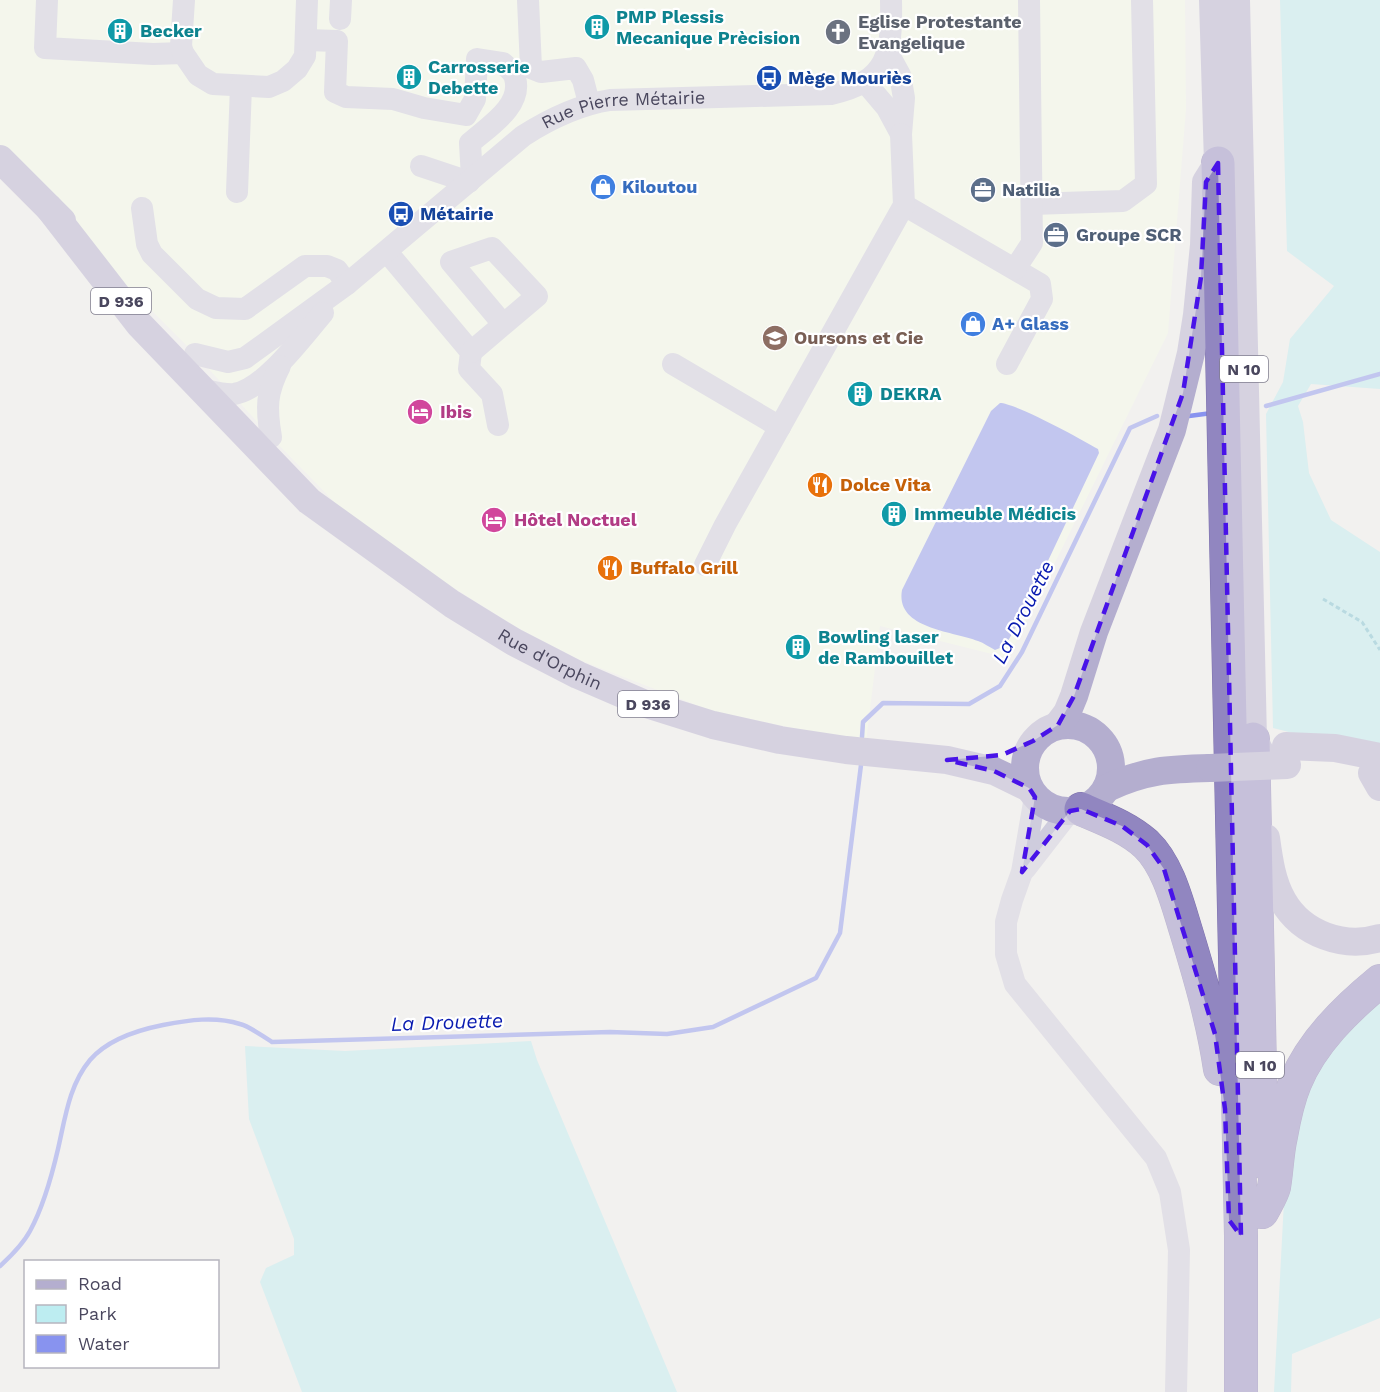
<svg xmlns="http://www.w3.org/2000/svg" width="1380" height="1392" font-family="'Work Sans',sans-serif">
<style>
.commercial{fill:#f5fde9}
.green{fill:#bdedf1}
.water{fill:#8893ef}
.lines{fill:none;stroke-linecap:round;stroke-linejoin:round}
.stream{stroke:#8893ef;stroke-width:4.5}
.highway-casing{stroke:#7d71ac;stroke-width:34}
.path{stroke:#73bed0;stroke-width:3;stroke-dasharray:4.5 3;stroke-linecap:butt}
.minor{stroke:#ceccdd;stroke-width:22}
.major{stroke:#b4aecf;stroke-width:28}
.highway{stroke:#9186c0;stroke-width:33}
.major-bridge{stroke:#b4aecf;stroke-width:28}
.marked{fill:none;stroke:#4813e8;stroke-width:4.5;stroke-dasharray:12 8;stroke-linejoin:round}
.labels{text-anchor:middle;stroke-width:4.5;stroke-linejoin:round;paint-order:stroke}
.shield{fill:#fff;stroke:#807e8e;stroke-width:1.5}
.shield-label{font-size:16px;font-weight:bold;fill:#4a475e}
.culture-label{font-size:18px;font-weight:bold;fill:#0d838f;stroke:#fff;text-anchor:start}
.worship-label{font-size:18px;font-weight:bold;fill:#5b616d;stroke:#fff;text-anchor:start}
.transit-label{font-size:18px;font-weight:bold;fill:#164399;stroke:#fff;text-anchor:start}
.street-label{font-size:18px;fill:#4a475e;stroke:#fff}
.shop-label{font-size:18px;font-weight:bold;fill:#366cbe;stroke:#fff;text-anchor:start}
.service-label{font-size:18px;font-weight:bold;fill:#4e5e75;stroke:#fff;text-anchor:start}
.education-label{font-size:18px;font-weight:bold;fill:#785e54;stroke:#fff;text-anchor:start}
.hotel-label{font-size:18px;font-weight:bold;fill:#b23c85;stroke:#fff;text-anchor:start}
.food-label{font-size:18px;font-weight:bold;fill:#c56008;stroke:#fff;text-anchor:start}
.water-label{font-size:20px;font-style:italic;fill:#081ab0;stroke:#fff}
</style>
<rect width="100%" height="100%" fill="#f2f1ef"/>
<path class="commercial" d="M 0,0 L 1185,0 L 1186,109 L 1168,333 L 1008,658 L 880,626 L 866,743 L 712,711 L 582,661 L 518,628 L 425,570 L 385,554 L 271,437 L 195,354 L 0,159 Z"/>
<path class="green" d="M 1280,0 L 1380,0 L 1380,389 L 1311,384 L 1298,406 L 1303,422 L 1309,473 L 1331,520 L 1380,552 L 1380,755 L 1273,728 L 1266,414 L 1283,382 L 1290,339 L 1334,286 L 1287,251 Z
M 1380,993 L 1380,1318 L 1292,1354 L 1291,1392 L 1274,1392 L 1287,1144 L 1305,1083 Z
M 531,1041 L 537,1060 L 677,1392 L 302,1392 L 260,1282 L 266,1268 L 294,1255 L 294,1239 L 249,1119 L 245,1046 L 345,1051 Z"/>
<path class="water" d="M 1000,403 C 1015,403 1081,439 1098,449 L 1099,453 L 1020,620 L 1005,646 L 995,650 C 989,647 984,643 978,641 C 953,631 895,629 902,590 L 991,411 Z"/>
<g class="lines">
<path class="stream" d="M 1266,406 L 1380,374
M 1189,416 L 1212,413
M 862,737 L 863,722 L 883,703 L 969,704 L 1000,686 L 1022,652 L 1130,428 L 1157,416
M 0,1266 C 11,1256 23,1244 30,1231 C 42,1209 52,1175 58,1149 C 65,1119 69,1085 90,1060 C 108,1039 138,1030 163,1025 C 189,1020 215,1016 240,1024 C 251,1027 262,1036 272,1042 L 610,1032 L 667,1034 L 713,1027 L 816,978 L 840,933 L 861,765"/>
<g class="highway-casing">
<path id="highway" d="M 1218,163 L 1241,1236 L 1241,1392
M 1253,739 L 1262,1162
M 1081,809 C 1104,819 1127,827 1146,844 C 1168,865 1177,902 1186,931 C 1200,977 1213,1022 1220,1069
M 1262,1212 C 1266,1204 1272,1195 1274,1187 C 1277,1170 1277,1153 1281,1136 C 1284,1119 1288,1100 1295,1083 C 1312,1042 1346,1009 1380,981"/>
</g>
<path class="path" d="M 1323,599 L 1362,622 L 1380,650"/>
<g class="minor">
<path d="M 47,0 L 45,48 L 153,54 L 183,53"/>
<path d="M 184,0 L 181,46 L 183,53 L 198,75 L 213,84 L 269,87 L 283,81 L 297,69 L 305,56 L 307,0"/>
<path d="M 528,0 L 531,68 L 541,72 L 576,68 L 583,80 L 589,103"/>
<path d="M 340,19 L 341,0"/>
<path d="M 306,40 L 337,41 L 335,92 L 346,97 L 393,99 L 424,108 L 466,115 L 475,99 L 477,59 L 503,63 C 507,67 514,73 515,78 C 523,106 488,127 470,143 L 472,178"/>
<path d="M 865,82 L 887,108 L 901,134 L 904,98 L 900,75 L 888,53"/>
<path d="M 421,166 L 469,182"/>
<path d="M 237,192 L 241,86"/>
<path d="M 1032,204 L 1123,201 L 1146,184 L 1142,0"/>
<path d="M 904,205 L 1040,284 L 1042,299 L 1007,364"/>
<path d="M 142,208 L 147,244 L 152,254 L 197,299 L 216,308 L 245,309 L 305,266 L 327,266 L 337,270 L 347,284"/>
<path d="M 387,252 L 471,352 L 469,369 L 492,394 L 498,425"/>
<path d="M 1015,269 L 1032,243 L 1029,0"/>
<path d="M 471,352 L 537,296 L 492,248 L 451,262 L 503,324"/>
<path id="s1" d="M 195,354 L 228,362 L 245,358 L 347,284 L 523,136 C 551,118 578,105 610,100 L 831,94 C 889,81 892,53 891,0"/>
<path d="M 673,364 L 780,427"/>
<path d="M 201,389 C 211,391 224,395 234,394 C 264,390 304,335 323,313"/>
<path d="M 271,437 C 266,408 266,393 280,366"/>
<path d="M 705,565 L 725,525 L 904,205 L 901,134"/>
<path d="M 1035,797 L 1022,872 L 1012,900 L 1006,922 L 1006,954 L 1015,984 L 1156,1158 L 1170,1192 L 1179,1250 L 1176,1392"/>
<path d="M 1025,869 L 1070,811"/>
</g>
<g class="major">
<path d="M 1236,0 L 1253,739 L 1264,759"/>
<path d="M 0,159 L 62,221"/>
<path id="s2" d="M 49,208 L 139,324 L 309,501 L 452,604 L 514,642 L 578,675 L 643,703 L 713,725 L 780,740 L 846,750 L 947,760 L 994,771 L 1029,788"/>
<circle cx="1068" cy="768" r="43"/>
<path d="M 1058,725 L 1067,713 L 1074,696 L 1094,632 L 1172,430 L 1191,353 L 1197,315 L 1204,245 L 1206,182 L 1218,163 L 1213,0"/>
<path d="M 1286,746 L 1335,748 L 1380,757"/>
<path d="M 1372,773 L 1380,787"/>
<path d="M 1107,788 C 1145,770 1169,769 1210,768"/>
<path d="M 1266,838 C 1269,860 1272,882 1283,901 C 1302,934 1344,949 1380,938"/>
</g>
<use href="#highway" class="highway"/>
<path class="major-bridge" d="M 1210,768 L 1287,765"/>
</g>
<path d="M0 0H1380V1392H0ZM 1218,163 L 1241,1236 L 1229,1220 L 1225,1109 L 1215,1034 L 1164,869 L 1147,845 L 1122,826 L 1081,809 L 1070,811 L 1022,872 L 1035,797 L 1029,788 L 994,771 L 947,760 L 1002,755 L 1033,741 L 1058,725 L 1074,696 L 1183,393 L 1201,277 L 1206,182 Z" fill="#f2f1ef" fill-opacity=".55" fill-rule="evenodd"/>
<path class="marked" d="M 1218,163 L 1241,1236 L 1229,1220 L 1225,1109 L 1215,1034 L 1164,869 L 1147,845 L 1122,826 L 1081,809 L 1070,811 L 1022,872 L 1035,797 L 1029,788 L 994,771 L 947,760 L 1002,755 L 1033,741 L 1058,725 L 1074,696 L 1183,393 L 1201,277 L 1206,182 Z"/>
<defs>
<g id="building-disc" transform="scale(1.35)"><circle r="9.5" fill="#0f9aa8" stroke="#fff"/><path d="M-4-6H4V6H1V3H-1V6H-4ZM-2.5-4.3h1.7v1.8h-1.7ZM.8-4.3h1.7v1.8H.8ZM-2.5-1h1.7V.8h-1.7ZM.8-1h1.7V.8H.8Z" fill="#fff"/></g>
<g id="church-disc" transform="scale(1.35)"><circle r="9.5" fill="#6b7280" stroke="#fff"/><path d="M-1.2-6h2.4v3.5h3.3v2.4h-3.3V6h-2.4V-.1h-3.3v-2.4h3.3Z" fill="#fff"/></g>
<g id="bus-disc" transform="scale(1.35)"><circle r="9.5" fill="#1a4fb4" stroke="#fff"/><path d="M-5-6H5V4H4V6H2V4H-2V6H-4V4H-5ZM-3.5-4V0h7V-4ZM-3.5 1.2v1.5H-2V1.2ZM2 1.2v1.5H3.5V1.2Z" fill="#fff"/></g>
<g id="shop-disc" transform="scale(1.35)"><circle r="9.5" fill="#3f7fe0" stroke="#fff"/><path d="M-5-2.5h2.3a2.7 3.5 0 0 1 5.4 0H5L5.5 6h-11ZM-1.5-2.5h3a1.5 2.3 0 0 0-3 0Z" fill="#fff"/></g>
<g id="office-disc" transform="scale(1.35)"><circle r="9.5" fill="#5c6f8a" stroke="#fff"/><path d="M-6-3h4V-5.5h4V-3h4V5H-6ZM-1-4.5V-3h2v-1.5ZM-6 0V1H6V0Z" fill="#fff"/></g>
<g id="school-disc" transform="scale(1.35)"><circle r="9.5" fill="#8d6e63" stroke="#fff"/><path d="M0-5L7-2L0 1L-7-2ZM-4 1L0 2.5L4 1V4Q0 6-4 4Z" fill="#fff"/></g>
<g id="hotel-disc" transform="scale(1.35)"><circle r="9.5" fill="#d1479c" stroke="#fff"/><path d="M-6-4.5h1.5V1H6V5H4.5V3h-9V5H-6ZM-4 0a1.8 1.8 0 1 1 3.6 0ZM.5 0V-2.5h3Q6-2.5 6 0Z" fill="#fff"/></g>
<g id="restaurant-disc" transform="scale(1.35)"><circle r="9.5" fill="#e8710a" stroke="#fff"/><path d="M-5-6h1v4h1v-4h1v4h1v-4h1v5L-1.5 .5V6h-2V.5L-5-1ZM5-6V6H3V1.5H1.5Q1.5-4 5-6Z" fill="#fff"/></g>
</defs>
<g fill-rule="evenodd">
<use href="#building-disc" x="597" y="27"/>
<use href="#building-disc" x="120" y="31"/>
<use href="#church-disc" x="838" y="32"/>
<use href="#building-disc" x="409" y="77"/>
<use href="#bus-disc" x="769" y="78"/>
<use href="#shop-disc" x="603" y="187"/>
<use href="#office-disc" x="983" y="190"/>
<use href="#bus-disc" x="401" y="214"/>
<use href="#office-disc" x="1056" y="235"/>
<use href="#shop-disc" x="973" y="324"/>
<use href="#school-disc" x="775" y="338"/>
<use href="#building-disc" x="860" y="394"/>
<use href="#hotel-disc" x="420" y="412"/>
<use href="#restaurant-disc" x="820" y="485"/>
<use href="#building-disc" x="894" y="514"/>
<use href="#hotel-disc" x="494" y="520"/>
<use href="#restaurant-disc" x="610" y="568"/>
<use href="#building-disc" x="798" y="647"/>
</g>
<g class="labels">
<g class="shield">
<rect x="91" y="288" width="60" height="26" rx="4.5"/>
<rect x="1220" y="356" width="48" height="26" rx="4.5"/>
<rect x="618" y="691" width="60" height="26" rx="4.5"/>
<rect x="1236" y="1052" width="48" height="26" rx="4.5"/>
</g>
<g class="shield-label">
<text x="121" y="307">D 936</text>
<text x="1244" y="375">N 10</text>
<text x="648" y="710">D 936</text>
<text x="1260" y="1071">N 10</text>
</g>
<g class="culture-label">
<text x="616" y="23">PMP Plessis<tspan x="616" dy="21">Mecanique Prècision</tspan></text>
<text x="140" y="37">Becker</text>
<text x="428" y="73">Carrosserie<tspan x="428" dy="21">Debette</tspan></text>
<text x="880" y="400">DEKRA</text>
<text x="914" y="520">Immeuble Médicis</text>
<text x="818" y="643">Bowling laser<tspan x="818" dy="21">de Rambouillet</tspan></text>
</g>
<g class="worship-label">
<text x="858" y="28">Eglise Protestante<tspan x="858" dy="21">Evangelique</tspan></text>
</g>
<g class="transit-label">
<text x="788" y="84">Mège Mouriès</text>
<text x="420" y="220">Métairie</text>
</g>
<g class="street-label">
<text dy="6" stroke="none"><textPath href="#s1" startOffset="514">Rue Pierre Métairie</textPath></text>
<text dy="6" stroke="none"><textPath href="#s2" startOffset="681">Rue d'Orphin</textPath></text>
</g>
<g class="shop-label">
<text x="622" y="193">Kiloutou</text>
<text x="992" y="330">A+ Glass</text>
</g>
<g class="service-label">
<text x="1002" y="196">Natilia</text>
<text x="1076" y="241">Groupe SCR</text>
</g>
<g class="education-label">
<text x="794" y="344">Oursons et Cie</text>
</g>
<g class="hotel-label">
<text x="440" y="418">Ibis</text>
<text x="514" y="526">Hôtel Noctuel</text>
</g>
<g class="food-label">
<text x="840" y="491">Dolce Vita</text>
<text x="630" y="574">Buffalo Grill</text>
</g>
<g class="water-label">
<text transform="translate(1023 612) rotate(-63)" y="7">La Drouette</text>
<text transform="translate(447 1022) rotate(-2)" y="7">La Drouette</text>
</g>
</g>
<rect x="24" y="1260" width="195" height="108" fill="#ffffff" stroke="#b7b5bf" stroke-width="1.5"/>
<rect x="36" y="1280" width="30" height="9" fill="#b4aecf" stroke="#b7b5bf" stroke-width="1.5"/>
<text x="78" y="1290" font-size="18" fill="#4a475e">Road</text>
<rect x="36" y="1305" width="30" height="18" fill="#bdedf1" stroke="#b7b5bf" stroke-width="1.5"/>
<text x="78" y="1320" font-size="18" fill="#4a475e">Park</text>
<rect x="36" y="1335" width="30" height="18" fill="#8893ef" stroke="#b7b5bf" stroke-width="1.5"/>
<text x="78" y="1350" font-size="18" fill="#4a475e">Water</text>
</svg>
